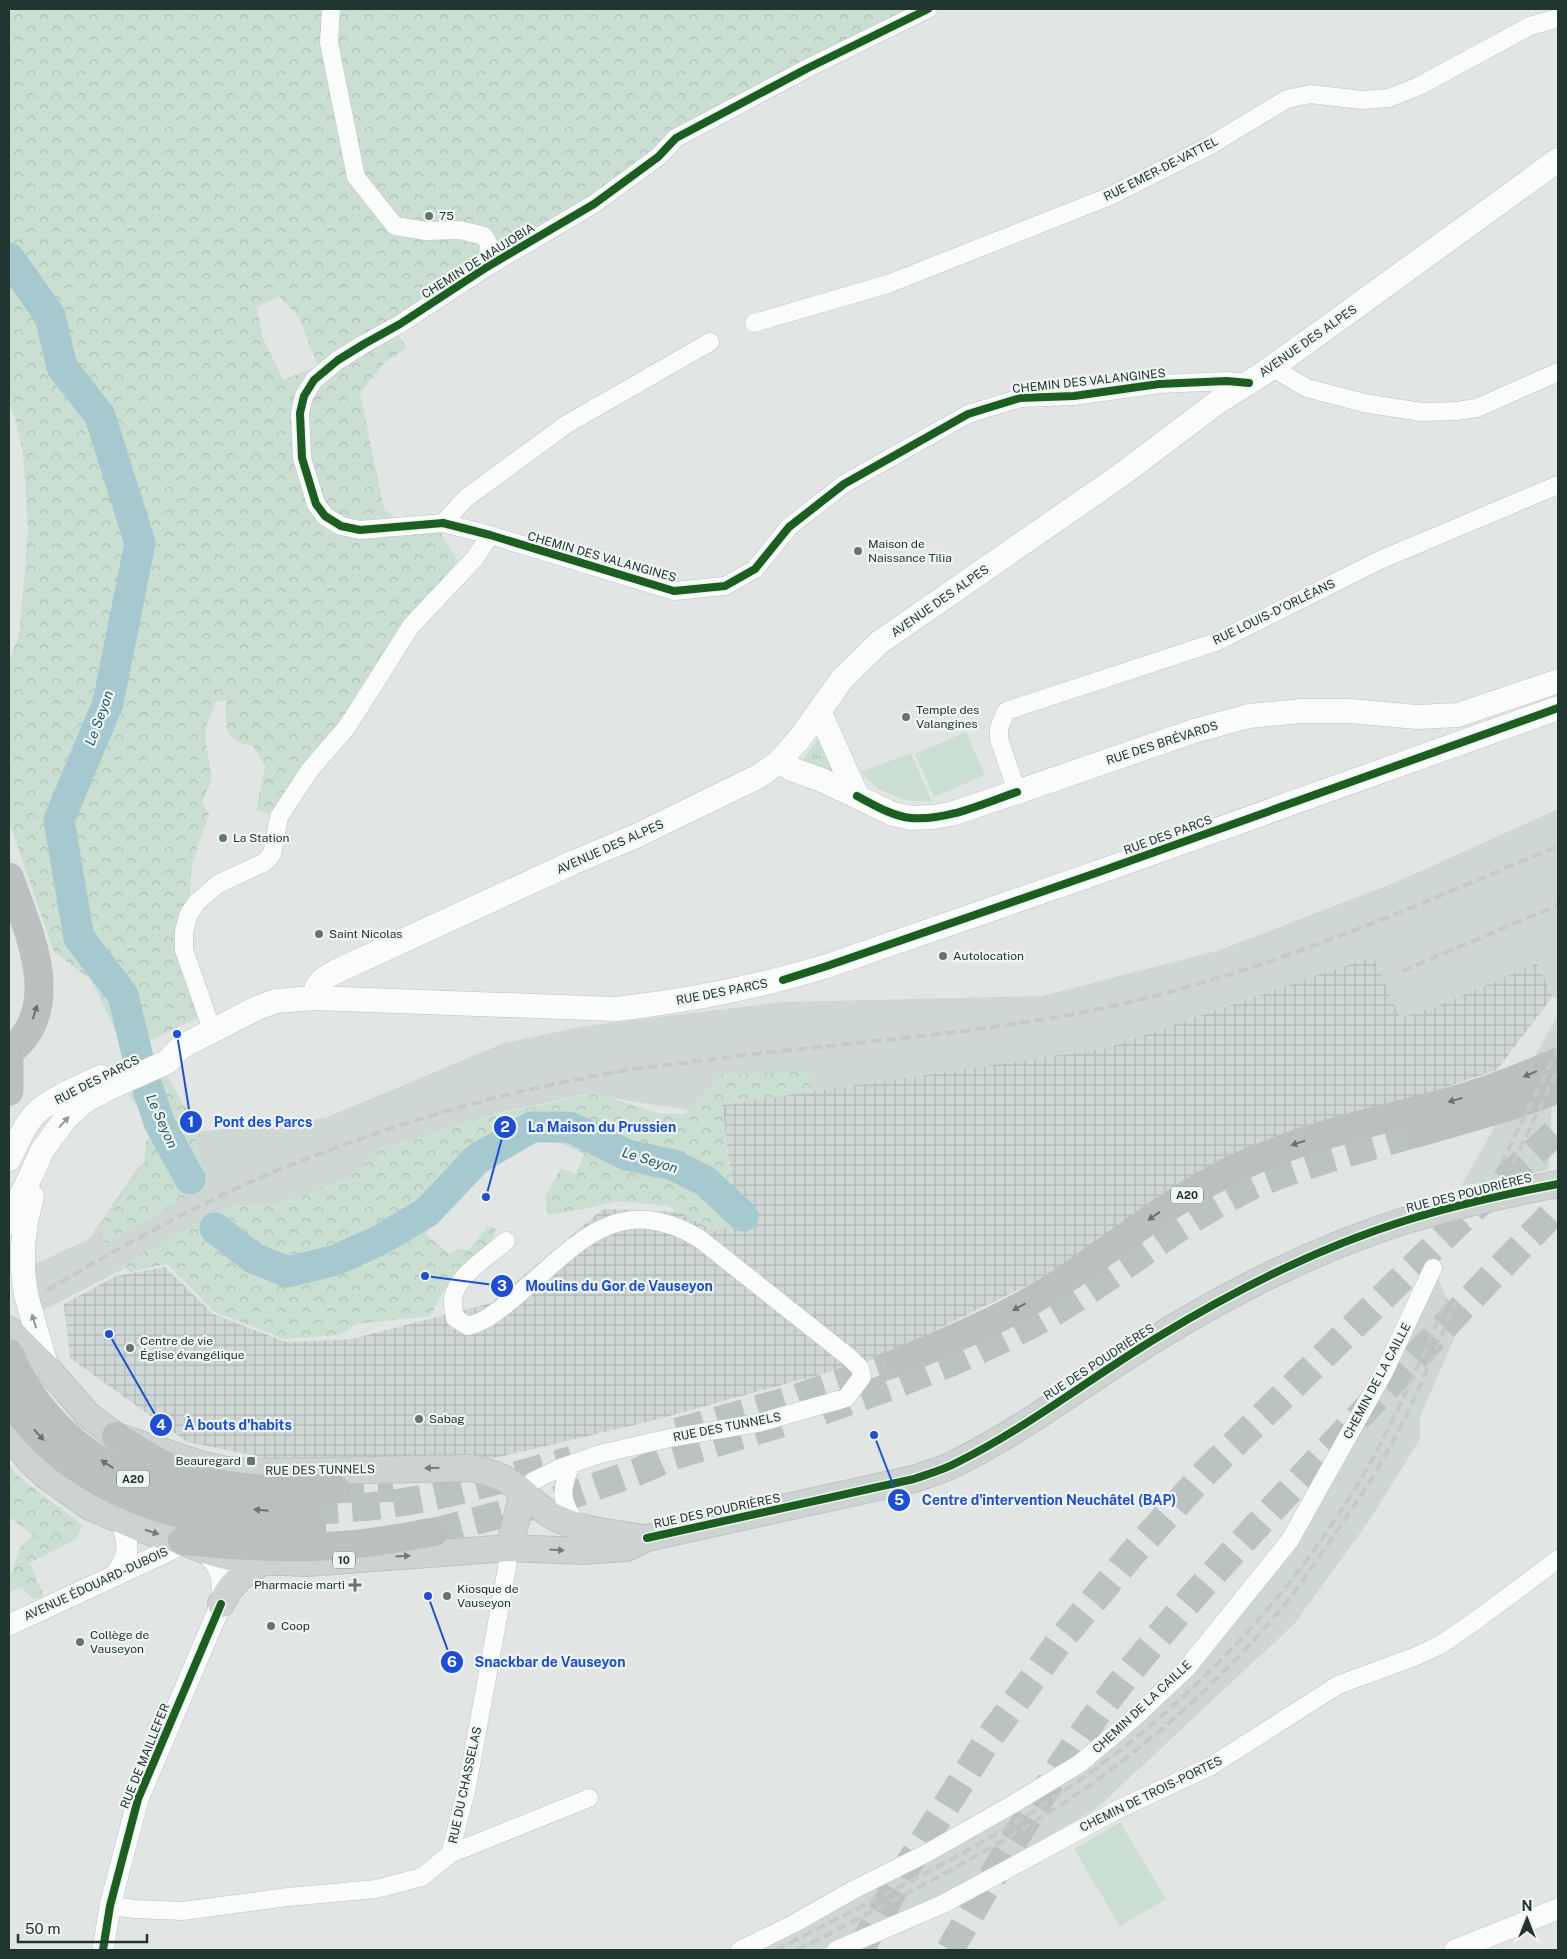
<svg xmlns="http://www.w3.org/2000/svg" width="1567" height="1959" font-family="'Public Sans',sans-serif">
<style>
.built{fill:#cfd7d4}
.industrial{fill:url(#industrial-grid)}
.grass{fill:url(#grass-tufts)}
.forest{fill:url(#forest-crowns);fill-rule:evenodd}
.park{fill:#cbded2}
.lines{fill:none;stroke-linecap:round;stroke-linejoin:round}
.river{stroke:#a6c9d0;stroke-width:31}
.motorway-tunnel{stroke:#bbc3c0;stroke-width:28;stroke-dasharray:28 14;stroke-linecap:butt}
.minor-casing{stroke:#bec3c1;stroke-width:19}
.tertiary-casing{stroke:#bec3c1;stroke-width:22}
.secondary-casing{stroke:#bec3c1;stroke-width:25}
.primary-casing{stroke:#bcc3c1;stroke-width:28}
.motorway-casing{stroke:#bcc3c1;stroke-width:29}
.minor{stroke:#fafbfb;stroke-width:18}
.tertiary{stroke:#fafbfb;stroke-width:21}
.secondary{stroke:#fafbfb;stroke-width:24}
.primary{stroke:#cdd3d1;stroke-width:26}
.motorway{stroke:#bac0bf;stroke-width:28}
.rail{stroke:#c6c9c8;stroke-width:4;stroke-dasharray:10 5;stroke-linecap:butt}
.motorway-bridge-casing{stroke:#bcc3c1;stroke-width:29;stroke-linecap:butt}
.motorway-bridge{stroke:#bac0bf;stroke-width:28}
.cycleway-casing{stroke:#eef5f2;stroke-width:11}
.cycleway{stroke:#1b5e20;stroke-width:8}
.oneway{fill:#667471}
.oneway2{fill:#8e9896}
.oneway3{fill:#6f7d79}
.poi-dot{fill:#657470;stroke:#eef5f2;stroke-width:2}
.labels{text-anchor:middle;stroke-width:4.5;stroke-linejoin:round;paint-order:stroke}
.shield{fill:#eef5f2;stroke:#5f6f6b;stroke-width:1}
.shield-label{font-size:11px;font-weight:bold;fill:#223631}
.street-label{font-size:12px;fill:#223631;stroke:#eef5f2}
.poi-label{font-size:12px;fill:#223631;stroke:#eef5f2;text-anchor:start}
.water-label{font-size:14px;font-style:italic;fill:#235c6b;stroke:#eef5f2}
.leader{fill:none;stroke:#1d4ed8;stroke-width:2}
.callout-dot{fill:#1d4ed8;stroke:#eef5f2;stroke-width:2}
.mark-label{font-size:15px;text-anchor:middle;font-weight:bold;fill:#fff}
.callout-label{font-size:14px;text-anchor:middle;font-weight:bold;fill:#1d4ed8;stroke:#eef5f2;stroke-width:4.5;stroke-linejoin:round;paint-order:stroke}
</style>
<defs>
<pattern id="industrial-grid" width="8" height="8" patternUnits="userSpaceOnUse" patternTransform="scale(1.25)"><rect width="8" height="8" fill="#cfd7d4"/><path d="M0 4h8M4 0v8" fill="none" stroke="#b1b9b6"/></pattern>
<pattern id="grass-tufts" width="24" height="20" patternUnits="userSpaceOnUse" patternTransform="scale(1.25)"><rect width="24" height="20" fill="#cbded2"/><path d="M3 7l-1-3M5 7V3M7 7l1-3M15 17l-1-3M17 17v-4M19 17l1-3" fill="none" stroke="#aebfb5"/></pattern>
<pattern id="forest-crowns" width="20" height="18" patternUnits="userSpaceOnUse" patternTransform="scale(1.25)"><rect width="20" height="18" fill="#cbded2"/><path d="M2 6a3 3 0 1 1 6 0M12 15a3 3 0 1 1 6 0" fill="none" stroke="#aebfb5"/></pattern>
</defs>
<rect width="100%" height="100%" fill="#e1e6e4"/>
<path class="built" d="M 1558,809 L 1558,1000 L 1553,996 L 1537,963 L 1440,1005 L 1399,1018 L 1373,956 L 1107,1048 L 688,1110 L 586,1094 L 494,1114 L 485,1136 L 211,1233 L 117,1272 L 42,1311 L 33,1265 L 89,1239 L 136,1170 L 161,1144 L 185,1133 L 325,1118 L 504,1043 L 585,1026 L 783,1002 L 1042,996 L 1220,950 L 1401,880 Z
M 1558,1015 L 1558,1092 L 1552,1102 L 1549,1170 L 1461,1186 Z
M 1433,1268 L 1447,1299 L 1467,1309 L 1420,1417 L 1420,1439 L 1371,1518 L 1295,1623 L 1274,1643 L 1096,1809 L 943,1896 L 821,1950 L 741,1950 L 1008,1807 L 1137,1715 L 1290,1540 Z"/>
<path class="industrial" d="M 1373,956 L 1400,1018 L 1440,1005 L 1537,963 L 1553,996 L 1497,1070 L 1222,1162 L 1036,1281 L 879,1358 L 655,1420 L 495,1458 L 266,1458 L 187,1442 L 70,1358 L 64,1304 L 116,1276 L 165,1267 L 213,1314 L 286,1342 L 352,1339 L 491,1303 L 603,1209 L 735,1214 L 722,1105 L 1107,1048 Z"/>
<path class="grass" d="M 819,738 L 835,772 L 804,763 L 802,760 Z"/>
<path class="forest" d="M 9,9 L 917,9 L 663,138 L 633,171 L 499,251 L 389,321 L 407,348 L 384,363 L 360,393 L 384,509 L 413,532 L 440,532 L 458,561 L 395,636 L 279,817 L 256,810 L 265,766 L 253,746 L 236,742 L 226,728 L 226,700 L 216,702 L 207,724 L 205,736 L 212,780 L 202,802 L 209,814 L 192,864 L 188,916 L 184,932 L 206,1014 L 126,1052 L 91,980 L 54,952 L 9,822 L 9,660 L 19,636 L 28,532 L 23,452 L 14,415 L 9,404 ZM 279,296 L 299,318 L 318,366 L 283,380 L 262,336 L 257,307 Z
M 809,1072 L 812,1091 L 722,1104 L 735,1226 L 714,1231 L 668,1206 L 617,1201 L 588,1208 L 548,1215 L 545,1197 L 561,1168 L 576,1174 L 584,1154 L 560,1143 L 525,1141 L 489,1158 L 432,1214 L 427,1235 L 449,1254 L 461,1248 L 467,1251 L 489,1226 L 496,1228 L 491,1247 L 446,1287 L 430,1316 L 357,1324 L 340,1335 L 284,1339 L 215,1312 L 167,1264 L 131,1272 L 120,1266 L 202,1220 L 237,1204 L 279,1203 L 354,1175 L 383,1148 L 474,1119 L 595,1093 L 661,1114 L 685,1114 L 721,1074 Z
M 167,1076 L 190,1115 L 177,1125 L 182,1136 L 194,1132 L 208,1184 L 105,1245 L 101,1224 L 145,1165 L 145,1142 L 158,1131 L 128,1095 Z
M 9,1465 L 19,1477 L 82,1525 L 76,1539 L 30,1563 L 44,1597 L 32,1599 L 22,1587 L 9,1593 L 9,1573 L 12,1572 L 20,1548 L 33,1535 L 9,1517 Z"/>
<path class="park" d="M 966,732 L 985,775 L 934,797 L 915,754 Z
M 911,753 L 932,802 L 903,800 L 877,788 L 861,772 Z
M 1120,1822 L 1166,1899 L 1120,1926 L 1074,1849 Z"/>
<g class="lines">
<path class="river" d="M 9,258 L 50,316 L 62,367 L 100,416 L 140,543 L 108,703 L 59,820 L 79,938 L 123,995 L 139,1062 L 159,1122 L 190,1179
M 215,1228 L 253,1258 L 288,1272 L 336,1260 L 380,1240 L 427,1212 L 477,1159 L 532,1127 L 570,1127 L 627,1155 L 673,1165 L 705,1181 L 743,1216"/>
<path class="motorway-tunnel" d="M 822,1411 C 902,1383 981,1354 1054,1312 C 1120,1274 1179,1221 1248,1188 C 1302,1164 1360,1150 1417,1133
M 677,1432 L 793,1399 L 899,1362
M 336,1489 L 393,1488
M 310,1511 C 347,1509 384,1506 420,1499 C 472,1489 522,1473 572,1460
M 434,1532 L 563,1498 L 637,1472 L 673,1456 L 783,1423
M 860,1950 L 907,1867 L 987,1741 L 1059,1642 L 1132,1554 L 1206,1472 L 1455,1226 L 1558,1130
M 950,1950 C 1001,1861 1053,1770 1116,1689 C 1180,1607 1251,1532 1321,1457 C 1400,1373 1478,1290 1558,1208"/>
<g class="minor-casing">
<path id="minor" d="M 331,9 L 329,43 L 356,177 L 395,226 L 426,231 L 460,230 L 484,236 L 489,244 L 487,267
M 928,9 L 808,68 L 676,138 L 658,157 L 594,204 L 487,267 L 400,324 L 364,344 L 338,360 L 314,380 L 304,396 L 300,413 L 302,458 L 316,504 L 325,516 L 341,526 L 360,530 L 443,523 L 490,535 L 674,591 L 725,586 L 755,569 L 789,527 L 844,484 L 968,414 L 1020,398 L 1074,396 L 1159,384 L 1227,381 L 1249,383
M 754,323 L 888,284 L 1108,197 L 1209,146 L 1287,99 L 1310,94 L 1362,100 L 1389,98 L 1419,86 L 1530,26 L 1558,18
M 1271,367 L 1307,388 L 1364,403 L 1421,412 L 1457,411 L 1477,408 L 1558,372
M 443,523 L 466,498 L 567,424 L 710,342
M 1017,792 L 999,739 L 999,728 L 1006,711 L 1216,642 L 1380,560 L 1558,485
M 212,1030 L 184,950 L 184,932 L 188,916 L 196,903 L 218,884 L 265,862 L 272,854 L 279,817 L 309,771 L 347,727 L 411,626 L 475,558 L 490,535
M 506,1241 C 488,1257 458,1274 453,1298 C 452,1305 454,1312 455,1318 L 468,1326 C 475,1324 483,1321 489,1317 C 560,1270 604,1180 700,1239 L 850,1358 L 860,1368 L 862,1377 L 846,1398 L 758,1423 L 670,1438 L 600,1454 L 560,1468 L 533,1481 L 523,1493
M 571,1464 C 560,1492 560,1500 577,1525
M 450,1854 L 589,1798
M 110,1906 L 135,1909 L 183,1911 L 288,1897 L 376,1889 L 422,1877 L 450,1854 L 467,1787 L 507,1568 L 509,1548
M 740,1950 L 795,1923 L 853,1890 L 927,1853 L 1008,1807 L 1079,1764 L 1137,1715 L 1186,1669 L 1290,1540 L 1385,1370 L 1433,1268
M 836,1950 L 943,1904 L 1117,1810 L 1211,1766 L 1338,1685 L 1414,1657 L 1440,1645 L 1471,1624 L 1558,1559"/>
</g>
<g class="tertiary-casing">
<path id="tertiary" d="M 115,1576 C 130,1554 129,1547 122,1522
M 9,1625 L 170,1550 L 182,1541
M 103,1950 L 110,1906 L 138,1799 L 221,1604 C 224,1579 223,1569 204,1550
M 1455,1950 L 1558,1909"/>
</g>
<g class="secondary-casing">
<path id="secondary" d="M 819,711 L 857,796
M 779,762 L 791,769 L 822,780 L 893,814 L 911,818 L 933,817 L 951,814 L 1017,792 L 1194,731 L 1249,716 L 1301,711 L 1350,711 L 1417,717 L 1458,715 L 1558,681
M 314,998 C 315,982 324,978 337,971 L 574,862 L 636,836 L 759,776 L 779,762 L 800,738 L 842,679 L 880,642 L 1121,475 L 1219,401 L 1261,375 L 1332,324 L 1558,160
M 9,1159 C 17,1144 23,1127 34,1115 C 49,1099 82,1086 101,1077
M 32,1196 L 26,1222 L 23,1246 L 23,1272 L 26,1295 L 47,1368
M 9,1223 L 43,1149 L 66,1118 L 86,1100 L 109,1088 L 167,1062 L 181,1047 L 257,1008 L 276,1001 L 314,998 L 616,1009 C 687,1001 758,987 827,966 L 1096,873 L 1558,708"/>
</g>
<g class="primary-casing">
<path id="primary" d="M 9,1330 L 47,1368 L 88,1415 L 116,1436 L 203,1465 L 226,1470 L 266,1472 L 471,1468 C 487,1471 501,1475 514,1485 C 528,1495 540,1510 556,1518 C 581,1530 612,1533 638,1537
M 9,1435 L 31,1462 L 45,1475 L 90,1507 L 150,1532 L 182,1541 L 204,1550 L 240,1560 L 306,1563 L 509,1548 L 583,1551 L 626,1548 L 647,1538 L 914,1479 C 928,1474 943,1470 956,1463 C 1027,1428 1090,1378 1158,1337 C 1235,1290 1318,1248 1404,1221 C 1454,1205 1506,1194 1558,1184
M 509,1548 L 523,1493
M 221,1604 C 230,1584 246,1570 266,1561"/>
</g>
<g class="motorway-casing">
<path id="motorway" d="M 9,877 C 28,930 66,1008 9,1052
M 1417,1133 L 1507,1107 L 1558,1089
M 899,1362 C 949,1341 1000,1320 1046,1292 C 1111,1251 1169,1199 1239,1167 C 1309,1134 1385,1120 1459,1099 C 1493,1089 1526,1076 1558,1062
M 9,1397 C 69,1497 202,1532 312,1530
M 116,1436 C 139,1451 164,1467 190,1476 C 237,1492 287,1489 336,1489
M 182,1541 C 237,1546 292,1550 347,1545 C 377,1543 406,1537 434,1532"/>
</g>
<use href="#minor" class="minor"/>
<use href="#tertiary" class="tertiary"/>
<use href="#secondary" class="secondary"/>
<use href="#primary" class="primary"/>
<use href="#motorway" class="motorway"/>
<path class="rail" d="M 1402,971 L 1558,905
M 1501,1164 L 1558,1049
M 1513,1164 L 1558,1069
M 47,1290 C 123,1246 200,1202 281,1169 C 386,1126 497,1093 610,1073 C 638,1068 668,1065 697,1061 C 833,1043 973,1036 1108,1007 C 1265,973 1411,908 1558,846
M 776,1950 C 873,1900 973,1853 1064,1791 C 1181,1712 1286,1604 1359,1482 C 1394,1424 1420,1361 1447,1299
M 797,1950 C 889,1903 982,1857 1068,1800 C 1148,1747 1230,1673 1290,1598 C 1307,1576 1323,1551 1339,1528 C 1362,1495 1383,1461 1401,1426 C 1421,1386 1438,1344 1455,1303"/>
<g class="motorway-bridge-casing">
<path id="motorway-bridge" d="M 9,1047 L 9,1092
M 9,1353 C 59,1474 189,1513 310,1511"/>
</g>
<use href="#motorway-bridge" class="motorway-bridge"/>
<g class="cycleway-casing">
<path id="cycleway" d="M 928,9 L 808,68 L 676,138 L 658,157 L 594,204 L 487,267 L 400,324 L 364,344 L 338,360 L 314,380 L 304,396 L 300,413 L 302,458 L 316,504 L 325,516 L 341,526 L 360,530 L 443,523 L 490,535 L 674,591 L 725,586 L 755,569 L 789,527 L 844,484 L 968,414 L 1020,398 L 1074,396 L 1159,384 L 1227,381 L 1249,383
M 857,796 C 874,805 892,816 911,818 C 947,821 984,803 1017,792
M 783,980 L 827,966 L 1096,873 L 1558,708
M 647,1538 L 914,1479 C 928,1474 943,1470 956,1463 C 1027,1428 1090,1378 1158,1337 C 1235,1290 1318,1248 1404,1221 C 1454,1205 1506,1194 1558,1184
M 103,1950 L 110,1906 L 138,1799 L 221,1604"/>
</g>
<use href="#cycleway" class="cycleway"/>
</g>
<defs><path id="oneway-solid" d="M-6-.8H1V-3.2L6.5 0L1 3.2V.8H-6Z" transform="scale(1.25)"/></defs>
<g class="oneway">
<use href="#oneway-solid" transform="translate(35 1012) rotate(-72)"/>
<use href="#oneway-solid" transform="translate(1530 1074) rotate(157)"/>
<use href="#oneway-solid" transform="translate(1455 1100) rotate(164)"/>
<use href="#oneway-solid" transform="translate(1298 1143) rotate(163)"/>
<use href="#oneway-solid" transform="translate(1154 1216) rotate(144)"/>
<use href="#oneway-solid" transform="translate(1019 1307) rotate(151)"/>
<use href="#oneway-solid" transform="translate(39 1435) rotate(47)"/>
<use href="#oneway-solid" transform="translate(107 1464) rotate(-147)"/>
<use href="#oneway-solid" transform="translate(261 1510) rotate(-175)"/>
</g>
<g class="oneway2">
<use href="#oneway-solid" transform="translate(64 1122) rotate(-48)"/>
<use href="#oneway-solid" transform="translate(34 1321) rotate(-107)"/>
</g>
<g class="oneway3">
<use href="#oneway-solid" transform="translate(432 1468) rotate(179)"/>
<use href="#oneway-solid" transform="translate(152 1532) rotate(18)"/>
<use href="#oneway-solid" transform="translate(557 1550) rotate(3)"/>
<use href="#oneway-solid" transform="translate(403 1556) rotate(-4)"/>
</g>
<g class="poi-dot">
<circle cx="429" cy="216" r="5"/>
<circle cx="858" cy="551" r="5"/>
<circle cx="906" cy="717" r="5"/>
<circle cx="223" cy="838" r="5"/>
<circle cx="319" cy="934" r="5"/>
<circle cx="943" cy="956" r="5"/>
<circle cx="130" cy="1348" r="5"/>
<circle cx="419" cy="1419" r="5"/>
<rect x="246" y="1456" width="10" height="10" rx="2.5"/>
<path d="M352.5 1577.5h5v5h5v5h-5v5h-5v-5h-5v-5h5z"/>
<circle cx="447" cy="1596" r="5"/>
<circle cx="271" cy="1626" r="5"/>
<circle cx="80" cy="1642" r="5"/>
</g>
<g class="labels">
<g class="shield">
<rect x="1171" y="1186.5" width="32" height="17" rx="4"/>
<rect x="117" y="1470.5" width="32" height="17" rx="4"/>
<rect x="333" y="1551.5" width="22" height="17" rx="4"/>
</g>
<g class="shield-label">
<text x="1187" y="1199">A20</text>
<text x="133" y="1483">A20</text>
<text x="344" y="1564">10</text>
</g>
<g class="street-label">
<text transform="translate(1161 169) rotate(-27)" y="4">RUE EMER-DE-VATTEL</text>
<text transform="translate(478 261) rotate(-32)" y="4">CHEMIN DE MAUJOBIA</text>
<text transform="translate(1308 341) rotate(-35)" y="4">AVENUE DES ALPES</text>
<text transform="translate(1089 381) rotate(-6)" y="4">CHEMIN DES VALANGINES</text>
<text transform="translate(602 557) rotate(16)" y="4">CHEMIN DES VALANGINES</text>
<text transform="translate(940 601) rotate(-35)" y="4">AVENUE DES ALPES</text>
<text transform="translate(1274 612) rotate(-26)" y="4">RUE LOUIS-D'ORLÉANS</text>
<text transform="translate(1162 743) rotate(-18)" y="4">RUE DES BRÉVARDS</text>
<text transform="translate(1168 835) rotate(-20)" y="4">RUE DES PARCS</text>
<text transform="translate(610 847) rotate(-24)" y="4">AVENUE DES ALPES</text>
<text transform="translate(722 992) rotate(-11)" y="4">RUE DES PARCS</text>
<text transform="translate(97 1080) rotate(-27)" y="4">RUE DES PARCS</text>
<text transform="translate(1469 1193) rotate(-14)" y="4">RUE DES POUDRIÈRES</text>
<text transform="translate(1099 1362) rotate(-33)" y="4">RUE DES POUDRIÈRES</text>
<text transform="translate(1377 1381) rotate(-62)" y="4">CHEMIN DE LA CAILLE</text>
<text transform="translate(727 1427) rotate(-11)" y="4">RUE DES TUNNELS</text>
<text transform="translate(320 1470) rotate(-1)" y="4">RUE DES TUNNELS</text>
<text transform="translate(717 1511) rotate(-12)" y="4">RUE DES POUDRIÈRES</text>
<text transform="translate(96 1584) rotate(-25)" y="4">AVENUE ÉDOUARD-DUBOIS</text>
<text transform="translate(1142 1707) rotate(-43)" y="4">CHEMIN DE LA CAILLE</text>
<text transform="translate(145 1756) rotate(-68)" y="4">RUE DE MAILLEFER</text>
<text transform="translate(465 1785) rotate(-78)" y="4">RUE DU CHASSELAS</text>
<text transform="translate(1151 1794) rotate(-26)" y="4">CHEMIN DE TROIS-PORTES</text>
</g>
<g class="poi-label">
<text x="439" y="220">75</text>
<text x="868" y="548">Maison de<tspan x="868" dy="14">Naissance Tilia</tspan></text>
<text x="916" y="714">Temple des<tspan x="916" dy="14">Valangines</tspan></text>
<text x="233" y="842">La Station</text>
<text x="329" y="938">Saint Nicolas</text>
<text x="953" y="960">Autolocation</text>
<text x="140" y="1345">Centre de vie<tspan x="140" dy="14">Église évangélique</tspan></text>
<text x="429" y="1423">Sabag</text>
<text x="241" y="1465" text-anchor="end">Beauregard</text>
<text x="345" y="1589" text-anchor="end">Pharmacie marti</text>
<text x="457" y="1593">Kiosque de<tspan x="457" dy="14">Vauseyon</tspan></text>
<text x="281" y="1630">Coop</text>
<text x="90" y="1639">Collège de<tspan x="90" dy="14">Vauseyon</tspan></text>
</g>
<g class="water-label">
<text transform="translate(99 718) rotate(-70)" y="5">Le Seyon</text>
<text transform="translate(162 1121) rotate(66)" y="5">Le Seyon</text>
<text transform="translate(650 1160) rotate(17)" y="5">Le Seyon</text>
</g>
</g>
<path class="leader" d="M177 1034L191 1122M486 1197L505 1127M425 1276L502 1286M109 1334L161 1425M874 1435L899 1500M428 1596L452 1662"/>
<g class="callout-dot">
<circle cx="177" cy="1034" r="5"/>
<circle cx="486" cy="1197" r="5"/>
<circle cx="425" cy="1276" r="5"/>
<circle cx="109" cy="1334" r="5"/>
<circle cx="874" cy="1435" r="5"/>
<circle cx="428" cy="1596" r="5"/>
<circle cx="191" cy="1122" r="12"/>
<circle cx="505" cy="1127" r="12"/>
<circle cx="502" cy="1286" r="12"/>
<circle cx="161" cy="1425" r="12"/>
<circle cx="899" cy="1500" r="12"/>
<circle cx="452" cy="1662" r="12"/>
</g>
<g class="mark-label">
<text x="191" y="1127">1</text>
<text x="505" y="1132">2</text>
<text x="502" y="1291">3</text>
<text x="161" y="1430">4</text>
<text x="899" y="1505">5</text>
<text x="452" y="1667">6</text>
</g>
<g class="callout-label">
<text x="263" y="1127">Pont des Parcs</text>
<text x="602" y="1132">La Maison du Prussien</text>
<text x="619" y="1291">Moulins du Gor de Vauseyon</text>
<text x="238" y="1430">À bouts d'habits</text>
<text x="1049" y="1505">Centre d'intervention Neuchâtel (BAP)</text>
<text x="550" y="1667">Snackbar de Vauseyon</text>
</g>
<rect width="1567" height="1959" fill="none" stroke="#223631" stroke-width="20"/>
<g transform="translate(1527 1919)" stroke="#eef5f2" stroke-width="4" paint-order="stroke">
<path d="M0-4L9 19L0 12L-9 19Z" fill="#223631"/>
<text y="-8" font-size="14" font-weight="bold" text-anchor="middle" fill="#223631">N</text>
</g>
<path d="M18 1934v8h129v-8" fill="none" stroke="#223631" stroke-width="2.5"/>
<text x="25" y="1934" font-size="15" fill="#223631" stroke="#eef5f2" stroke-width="4" paint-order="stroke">50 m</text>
</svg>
